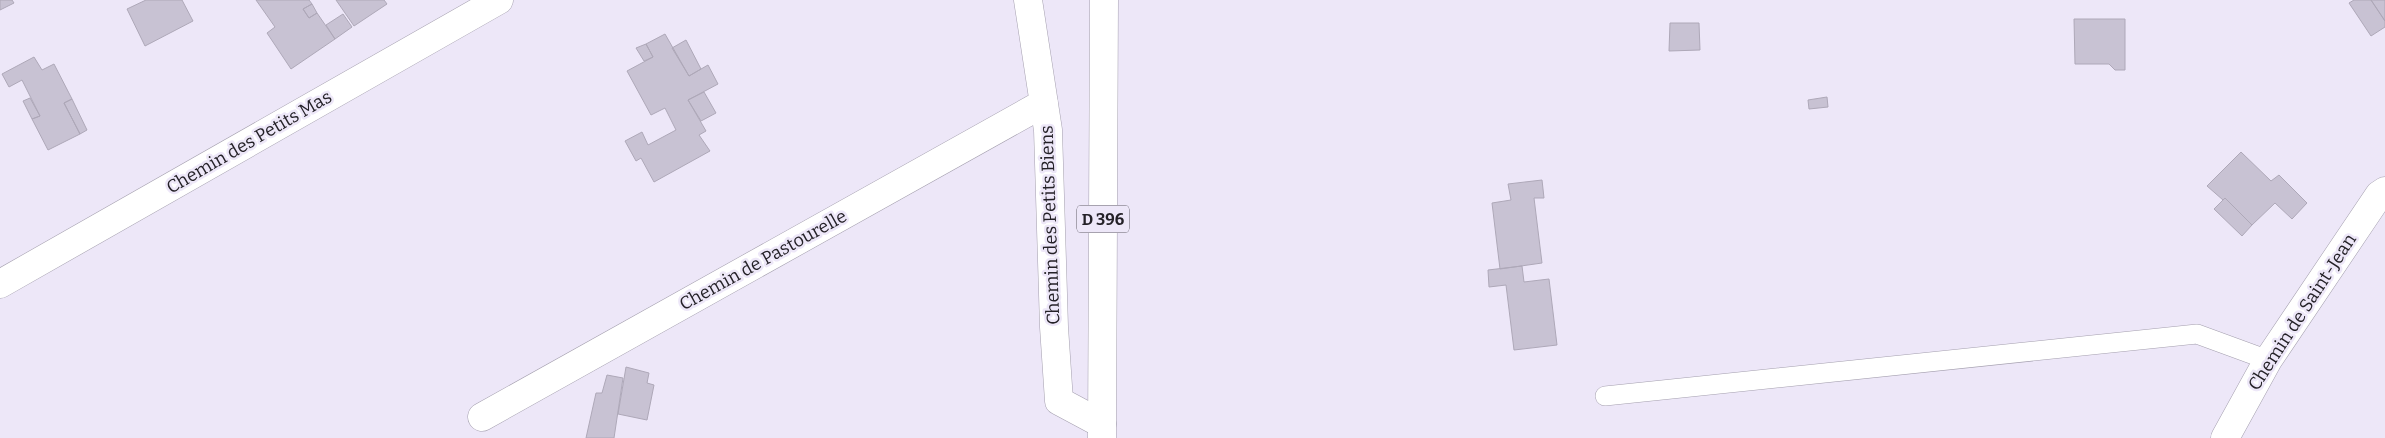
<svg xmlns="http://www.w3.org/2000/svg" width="2385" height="438" font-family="Bitter,serif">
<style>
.building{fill:#c8c2d3;stroke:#aea8b8}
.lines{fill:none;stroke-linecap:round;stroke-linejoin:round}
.lane-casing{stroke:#a49fae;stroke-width:20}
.street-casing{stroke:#a49fae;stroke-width:29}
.primary-casing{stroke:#a49fae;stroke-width:29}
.lane{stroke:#fff;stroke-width:19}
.street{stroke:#fff;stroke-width:28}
.primary{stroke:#fff;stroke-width:28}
.labels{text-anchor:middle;stroke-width:5;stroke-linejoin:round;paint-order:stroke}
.shield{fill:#ede7f8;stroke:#605c66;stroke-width:1}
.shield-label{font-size:16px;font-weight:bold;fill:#242127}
.street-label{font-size:18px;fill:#242127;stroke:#ede7f8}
</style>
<rect width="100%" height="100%" fill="#ede7f8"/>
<path class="building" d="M 0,0 L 12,0 L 14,3 L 0,10 Z
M 146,0 L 182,0 L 193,21 L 145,46 L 127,9 Z
M 256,0 L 309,0 L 312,4 L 303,9 L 309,18 L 317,13 L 335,39 L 291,69 L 267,33 L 275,27 Z
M 336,0 L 384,0 L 387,4 L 354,26 Z
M 2354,0 L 2371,0 L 2385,21 L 2385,27 L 2371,36 L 2349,3 Z
M 2371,0 L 2385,0 L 2385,21 Z
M 312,4 L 317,13 L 309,18 L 303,9 Z
M 343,14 L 352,27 L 335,39 L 326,25 Z
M 2074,19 L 2125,19 L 2125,70 L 2115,70 L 2109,64 L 2075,64 Z
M 1670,23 L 1699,23 L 1700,50 L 1669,51 Z
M 665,34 L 689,76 L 708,65 L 718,84 L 688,100 L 706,131 L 699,135 L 710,151 L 654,182 L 641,158 L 636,161 L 625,141 L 642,132 L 648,145 L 676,130 L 665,108 L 651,115 L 627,71 L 653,57 L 646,44 Z
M 686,40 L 701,69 L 689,76 L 672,48 Z
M 646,44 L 653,57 L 644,61 L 636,48 Z
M 34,57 L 42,70 L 54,64 L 72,99 L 64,103 L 80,134 L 48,150 L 32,119 L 40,116 L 22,80 L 9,87 L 2,74 Z
M 704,92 L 716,113 L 701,121 L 688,100 Z
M 1827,97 L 1828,107 L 1809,109 L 1808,100 Z
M 30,98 L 40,116 L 32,119 L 23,101 Z
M 72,99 L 87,130 L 80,134 L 64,103 Z
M 2241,152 L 2271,181 L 2279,175 L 2307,203 L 2292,219 L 2275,203 L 2252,225 L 2225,198 L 2223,200 L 2207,186 Z
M 1542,180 L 1544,198 L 1534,198 L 1542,263 L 1500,269 L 1492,203 L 1511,200 L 1508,184 Z
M 2225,198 L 2252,225 L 2242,236 L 2214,209 Z
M 1522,266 L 1524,282 L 1549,279 L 1557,345 L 1514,350 L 1506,285 L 1489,287 L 1488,270 Z
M 626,367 L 649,373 L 647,383 L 654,385 L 647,420 L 618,414 Z
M 607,375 L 623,378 L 614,438 L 586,438 L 596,393 L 602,393 Z"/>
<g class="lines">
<g class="lane-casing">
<path id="lane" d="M 1605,396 L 2197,334 L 2268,360"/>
</g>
<g class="street-casing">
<path id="street" d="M 1028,0 L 1048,130 L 1054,327 L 1059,401 L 1102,424
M 0,284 L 499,0
M 482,417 L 1044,103
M 2225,438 L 2268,360 L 2379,195 L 2385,191"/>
</g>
<g class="primary-casing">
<path id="primary" d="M 1102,438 L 1104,0"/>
</g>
<use href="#lane" class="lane"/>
<use href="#street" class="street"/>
<use href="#primary" class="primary"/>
</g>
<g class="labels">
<rect class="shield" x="1077" y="205.5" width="52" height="27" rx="4"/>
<g class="shield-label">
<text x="1103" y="225">D 396</text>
</g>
<g class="street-label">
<text transform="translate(249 142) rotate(-30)" y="6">Chemin des Petits Mas</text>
<text transform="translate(1050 225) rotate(-92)" y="6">Chemin des Petits Biens</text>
<text transform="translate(763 260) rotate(-29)" y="6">Chemin de Pastourelle</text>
<text transform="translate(2302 312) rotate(-57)" y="6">Chemin de Saint-Jean</text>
</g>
</g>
</svg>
